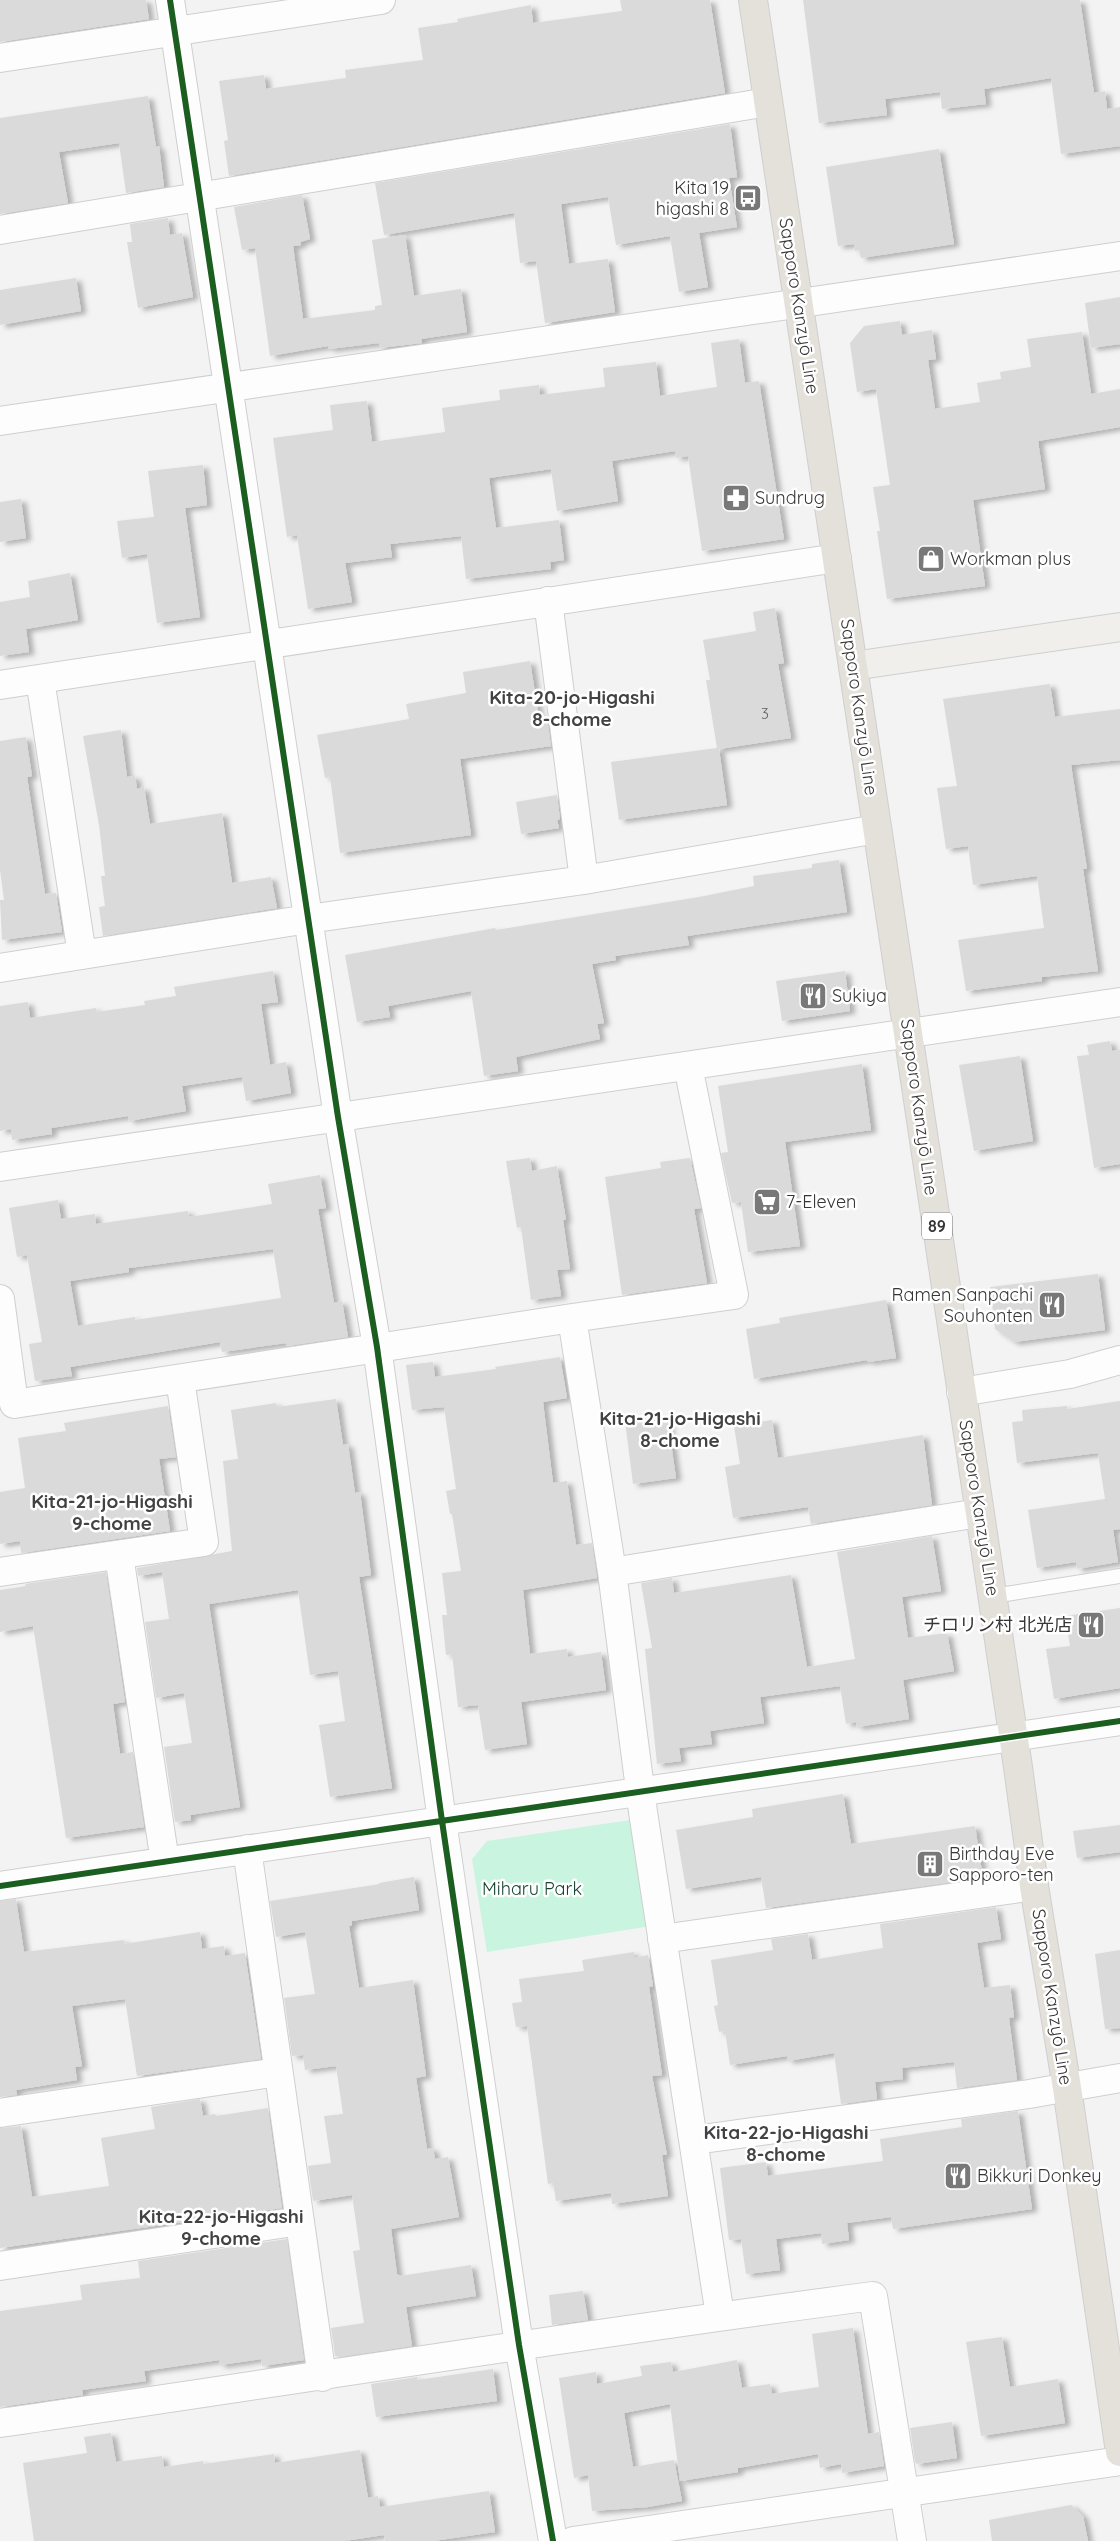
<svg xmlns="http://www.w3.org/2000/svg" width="1120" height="2541" font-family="Quicksand,'Noto Sans JP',sans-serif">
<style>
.green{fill:#c8f4e0}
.building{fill:#dadada;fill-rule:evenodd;filter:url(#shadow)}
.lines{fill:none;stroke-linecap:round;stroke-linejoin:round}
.lane-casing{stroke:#cfcfcf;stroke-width:16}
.street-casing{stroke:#cfcfcf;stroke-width:30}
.secondary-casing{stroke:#cfcfcf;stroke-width:30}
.primary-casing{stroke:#cfcfcf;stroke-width:30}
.lane{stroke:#fdfdfd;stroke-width:14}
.street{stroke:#fdfdfd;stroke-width:28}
.secondary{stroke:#f0efeb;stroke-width:28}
.primary{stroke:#e4e0da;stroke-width:28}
.cycleway-casing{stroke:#fff;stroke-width:9}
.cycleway{stroke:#1b5e20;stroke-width:6}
.labels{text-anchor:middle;stroke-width:5;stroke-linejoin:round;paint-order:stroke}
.number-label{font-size:15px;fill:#616162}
.shield{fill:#fff;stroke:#727273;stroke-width:1}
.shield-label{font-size:16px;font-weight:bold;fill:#363637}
.poi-label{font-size:18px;fill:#363637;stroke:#fff;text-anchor:start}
.street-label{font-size:18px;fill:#363637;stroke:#fff}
.park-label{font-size:18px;fill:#164432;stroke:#fff}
.neighbourhood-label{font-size:19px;font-weight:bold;fill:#424244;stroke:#fff}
</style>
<defs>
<filter id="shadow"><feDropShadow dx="5.5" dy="3" stdDeviation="2.5" flood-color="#0004"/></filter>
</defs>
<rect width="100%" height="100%" fill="#f3f3f3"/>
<path class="green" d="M 637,1819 L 651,1926 L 487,1952 L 472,1859 L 487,1841 Z"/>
<path class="building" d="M 0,0 L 146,0 L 149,19 L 0,42 Z
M 620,0 L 710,0 L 725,93 L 229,176 L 224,141 L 228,140 L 219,81 L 264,75 L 266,89 L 346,78 L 345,70 L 423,60 L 418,28 L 458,22 L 457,19 L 531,5 L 533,23 L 622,11 Z
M 803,0 L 1080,0 L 1094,93 L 1105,91 L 1107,109 L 1120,107 L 1120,146 L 1061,154 L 1051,78 L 984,89 L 986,104 L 942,109 L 940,92 L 885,99 L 887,115 L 819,123 Z
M 148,96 L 156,147 L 159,146 L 164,187 L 126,193 L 119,143 L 59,152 L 68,203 L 0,214 L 0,118 Z
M 730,124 L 737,177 L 729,178 L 737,227 L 699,233 L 708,287 L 679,292 L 670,236 L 616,245 L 608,197 L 561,204 L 569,264 L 608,259 L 615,312 L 545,323 L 536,261 L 520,263 L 514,213 L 384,235 L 375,183 Z
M 939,149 L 954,244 L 861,258 L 859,250 L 855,251 L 854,244 L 838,246 L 826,167 Z
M 302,195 L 310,239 L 300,242 L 301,245 L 293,246 L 303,319 L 375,310 L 375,306 L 382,305 L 372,240 L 405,235 L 414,296 L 461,289 L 467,332 L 421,339 L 422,343 L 379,348 L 379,343 L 329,349 L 328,346 L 270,356 L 255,248 L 242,250 L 234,207 Z
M 168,218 L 170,235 L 182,233 L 193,297 L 138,308 L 127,242 L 132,242 L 130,224 Z
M 76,278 L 81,311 L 0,325 L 0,290 Z
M 1120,297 L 1120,344 L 1091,348 L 1085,303 Z
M 900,321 L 902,335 L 932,330 L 936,359 L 928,360 L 935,409 L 980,402 L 977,383 L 1001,379 L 1000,372 L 1031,367 L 1027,339 L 1082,332 L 1091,394 L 1120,389 L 1120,427 L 1038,441 L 1045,489 L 973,500 L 985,586 L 887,599 L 877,531 L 880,531 L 873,487 L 890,485 L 876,389 L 857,392 L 850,343 L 864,326 Z
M 739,339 L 745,383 L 759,381 L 784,539 L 702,551 L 688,456 L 676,458 L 675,451 L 612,461 L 618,501 L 557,511 L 551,469 L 489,478 L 496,528 L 559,520 L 564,560 L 550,562 L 551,569 L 466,579 L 461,536 L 390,544 L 392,557 L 345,563 L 352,602 L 308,609 L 297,535 L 287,537 L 273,438 L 333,430 L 330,405 L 367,401 L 372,442 L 445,432 L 442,408 L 500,400 L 499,390 L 539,385 L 540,395 L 605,387 L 603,368 L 656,362 L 660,396 L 717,387 L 711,343 Z
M 203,465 L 207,505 L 185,508 L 200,617 L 157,623 L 147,554 L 122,558 L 117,521 L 154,517 L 148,471 Z
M 21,499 L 26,538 L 0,542 L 0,502 Z
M 70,573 L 78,620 L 26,629 L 29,652 L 0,656 L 0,602 L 30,597 L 28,581 Z
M 775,608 L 784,663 L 778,664 L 791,738 L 719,749 L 727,805 L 619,820 L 611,762 L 717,748 L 706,680 L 710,680 L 703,640 L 756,631 L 753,612 Z
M 530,661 L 539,718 L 547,717 L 551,746 L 460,759 L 471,835 L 340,853 L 330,777 L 325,778 L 317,735 L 409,719 L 406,704 L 466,693 L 463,672 Z
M 1050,684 L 1055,717 L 1120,709 L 1120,760 L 1071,765 L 1087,869 L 1083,869 L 1098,971 L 1042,977 L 1042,981 L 966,991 L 958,940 L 1044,928 L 1037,876 L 973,885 L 968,846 L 946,849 L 937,788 L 957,786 L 943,699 Z
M 121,730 L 127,777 L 135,776 L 137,789 L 144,787 L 150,824 L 222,813 L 232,883 L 271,877 L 277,908 L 103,936 L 99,907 L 105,906 L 101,876 L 105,876 L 99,825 L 83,736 Z
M 26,737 L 32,776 L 27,777 L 45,894 L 56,893 L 62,932 L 2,940 L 0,900 L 4,900 L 0,870 L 0,741 Z
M 557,795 L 560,819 L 557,820 L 559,828 L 521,834 L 516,802 Z
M 839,860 L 847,912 L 687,936 L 689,945 L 615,956 L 616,960 L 592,964 L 604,1023 L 597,1024 L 600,1039 L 516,1057 L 518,1071 L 484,1076 L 471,991 L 388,1006 L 390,1017 L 357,1022 L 345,955 L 495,928 L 496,930 L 699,897 L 754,886 L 753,876 L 812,868 L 812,864 Z
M 273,971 L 278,1002 L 261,1004 L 270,1065 L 286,1062 L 291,1093 L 246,1101 L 242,1077 L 182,1086 L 186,1111 L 129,1121 L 128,1116 L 51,1128 L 52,1134 L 12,1140 L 11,1129 L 0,1131 L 0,1006 L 28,1002 L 30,1018 L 96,1008 L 96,1012 L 145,1005 L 144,1001 L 176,996 L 174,987 Z
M 845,971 L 850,1011 L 782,1021 L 776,981 Z
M 1110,1041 L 1112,1051 L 1120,1050 L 1120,1164 L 1094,1168 L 1077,1056 L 1089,1055 L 1087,1045 Z
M 1020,1056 L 1033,1141 L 974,1151 L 959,1065 Z
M 862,1064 L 871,1130 L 785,1142 L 800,1246 L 748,1252 L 741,1202 L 732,1203 L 721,1153 L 728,1152 L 718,1086 Z
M 530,1158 L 532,1171 L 557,1166 L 566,1220 L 563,1220 L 570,1269 L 557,1270 L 561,1296 L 531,1300 L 521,1227 L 517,1228 L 506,1161 Z
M 690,1158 L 701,1208 L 694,1209 L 707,1283 L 622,1295 L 605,1177 L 661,1168 L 660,1162 Z
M 320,1175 L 326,1208 L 318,1209 L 334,1303 L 342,1301 L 348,1337 L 287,1346 L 286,1343 L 222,1352 L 220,1342 L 70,1367 L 72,1376 L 35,1381 L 29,1344 L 42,1342 L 27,1255 L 17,1257 L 9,1208 L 58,1200 L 61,1219 L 95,1214 L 96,1224 L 188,1211 L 189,1217 L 272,1204 L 268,1184 ZM 273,1249 L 281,1298 L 135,1320 L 135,1317 L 78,1326 L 70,1281 L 129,1272 L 129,1268 Z
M 1098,1274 L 1105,1330 L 1014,1342 L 995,1329 L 990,1287 Z
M 886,1300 L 896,1358 L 868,1362 L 867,1360 L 754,1379 L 746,1329 L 780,1323 L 779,1318 Z
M 560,1357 L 567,1398 L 543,1402 L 553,1483 L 567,1481 L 576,1545 L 592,1543 L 597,1578 L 523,1590 L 530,1654 L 567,1649 L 568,1657 L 601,1652 L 606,1690 L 521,1702 L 527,1744 L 485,1750 L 478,1705 L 458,1707 L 452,1654 L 446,1655 L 442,1615 L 447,1615 L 442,1573 L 461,1571 L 452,1514 L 450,1514 L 446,1491 L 456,1489 L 444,1407 L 412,1410 L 406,1365 L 433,1362 L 435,1377 L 496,1369 L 495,1367 Z
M 336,1399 L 343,1445 L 348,1444 L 355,1493 L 360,1492 L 371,1575 L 359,1577 L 392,1788 L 330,1797 L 319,1725 L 345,1721 L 338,1671 L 310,1675 L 298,1590 L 209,1604 L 240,1807 L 190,1815 L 191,1820 L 175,1822 L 164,1747 L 192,1743 L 184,1693 L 156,1698 L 145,1622 L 169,1619 L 162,1572 L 138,1576 L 137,1568 L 232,1551 L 223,1461 L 238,1459 L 231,1410 L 276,1403 L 277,1407 Z
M 1120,1401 L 1120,1529 L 1113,1530 L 1118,1562 L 1077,1569 L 1076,1562 L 1037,1568 L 1028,1510 L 1105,1499 L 1098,1453 L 1017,1463 L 1012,1422 L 1023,1421 L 1022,1410 L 1067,1406 L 1067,1409 Z
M 168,1406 L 176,1457 L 159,1459 L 170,1531 L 21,1553 L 20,1541 L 0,1544 L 0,1492 L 25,1488 L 18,1438 L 66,1431 L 64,1423 Z
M 667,1415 L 676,1478 L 633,1484 L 625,1421 Z
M 772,1420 L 778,1458 L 923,1435 L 932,1505 L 811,1524 L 808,1507 L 733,1518 L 725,1467 L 740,1464 L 734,1426 Z
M 932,1536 L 941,1591 L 902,1597 L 908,1638 L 947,1633 L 954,1671 L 903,1680 L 909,1719 L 857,1727 L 856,1722 L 846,1724 L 840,1686 L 760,1697 L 764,1723 L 710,1731 L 712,1744 L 679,1748 L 681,1761 L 657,1764 L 645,1649 L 652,1648 L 641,1583 L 672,1578 L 674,1593 L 791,1575 L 807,1667 L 855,1659 L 837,1552 Z
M 106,1572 L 125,1702 L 113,1704 L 120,1754 L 133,1752 L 144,1827 L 66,1838 L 33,1626 L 0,1632 L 0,1590 L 26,1586 L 25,1584 Z
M 1120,1608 L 1120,1688 L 1054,1699 L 1046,1649 L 1070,1646 L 1065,1616 Z
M 843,1794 L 851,1844 L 975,1826 L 983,1878 L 766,1908 L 761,1877 L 686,1889 L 676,1830 L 753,1817 L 752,1809 Z
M 1120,1825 L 1120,1852 L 1077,1858 L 1073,1831 Z
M 414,1877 L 419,1910 L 352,1921 L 352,1925 L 349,1926 L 359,1988 L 413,1980 L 426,2076 L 416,2078 L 427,2149 L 433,2148 L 435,2159 L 448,2157 L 459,2217 L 391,2229 L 397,2274 L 400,2276 L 471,2265 L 476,2296 L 406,2307 L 412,2346 L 340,2357 L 335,2356 L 331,2328 L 364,2323 L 353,2251 L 360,2250 L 352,2195 L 313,2201 L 308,2166 L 331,2163 L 324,2116 L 343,2114 L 336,2066 L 305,2070 L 303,2055 L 292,2056 L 284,1998 L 315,1994 L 305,1932 L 276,1937 L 270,1901 L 380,1884 L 379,1883 Z
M 16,1899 L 24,1952 L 124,1940 L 124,1944 L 200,1932 L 202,1949 L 224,1946 L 225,1956 L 245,1953 L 261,2059 L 137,2076 L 125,1999 L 72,2006 L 82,2066 L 75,2067 L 77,2080 L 16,2090 L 17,2095 L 0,2097 L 0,1901 Z
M 996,1907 L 1001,1939 L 977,1943 L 984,1988 L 1010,1985 L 1014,2017 L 1009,2018 L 1017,2080 L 957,2088 L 954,2062 L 902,2068 L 903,2079 L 875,2082 L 877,2099 L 841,2104 L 834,2053 L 788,2061 L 787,2056 L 730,2065 L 725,2031 L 719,2032 L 714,2006 L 718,2005 L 711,1960 L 773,1950 L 771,1939 L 808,1934 L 812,1960 L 883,1948 L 880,1924 Z
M 1120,1950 L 1120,2028 L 1105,2029 L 1095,1954 Z
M 634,1952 L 634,1958 L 648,1955 L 653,1986 L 649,1987 L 662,2075 L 652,2076 L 667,2155 L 662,2155 L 668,2196 L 612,2204 L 611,2193 L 556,2201 L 553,2183 L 548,2184 L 527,2026 L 516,2027 L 512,2003 L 522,2002 L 519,1979 L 584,1971 L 582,1960 Z
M 200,2099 L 203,2116 L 215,2114 L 216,2116 L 268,2108 L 282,2208 L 0,2248 L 0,2128 L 21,2126 L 32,2197 L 109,2186 L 101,2138 L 155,2129 L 151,2107 Z
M 1018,2111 L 1032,2209 L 893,2229 L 891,2217 L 847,2223 L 849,2240 L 822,2244 L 821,2233 L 776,2239 L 780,2270 L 746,2274 L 741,2239 L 729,2240 L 720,2168 L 766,2162 L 768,2176 L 883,2161 L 880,2139 L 962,2127 L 961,2119 Z
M 287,2239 L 304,2360 L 262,2366 L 261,2359 L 220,2365 L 219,2360 L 144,2371 L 146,2381 L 82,2390 L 83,2395 L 0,2407 L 0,2311 L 82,2300 L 80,2285 L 140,2278 L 138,2261 Z
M 583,2291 L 588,2320 L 552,2325 L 549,2295 Z
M 853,2328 L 868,2434 L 879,2432 L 884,2466 L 842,2473 L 841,2464 L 820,2468 L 818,2454 L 738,2468 L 738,2472 L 680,2481 L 670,2404 L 624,2413 L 633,2467 L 674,2460 L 682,2501 L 648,2507 L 592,2511 L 588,2475 L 574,2478 L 559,2378 L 596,2372 L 597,2384 L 642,2376 L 640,2366 L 671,2362 L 673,2372 L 737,2360 L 742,2388 L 770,2384 L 772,2394 L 819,2387 L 812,2334 Z
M 1002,2337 L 1010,2387 L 1058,2379 L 1065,2423 L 981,2436 L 966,2342 Z
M 493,2369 L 497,2401 L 376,2417 L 371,2384 L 417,2377 L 417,2380 Z
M 952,2422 L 957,2458 L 917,2464 L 915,2462 L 910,2428 Z
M 111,2433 L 116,2462 L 162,2456 L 164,2467 L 203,2461 L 203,2464 L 274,2454 L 275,2463 L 360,2450 L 368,2498 L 378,2496 L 380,2507 L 489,2491 L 495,2532 L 433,2541 L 385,2541 L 384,2535 L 344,2541 L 34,2541 L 23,2463 L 87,2453 L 84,2437 Z
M 1071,2505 L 1083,2516 L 1088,2541 L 992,2541 L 989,2520 Z"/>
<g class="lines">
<g class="lane-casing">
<path id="lane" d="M 993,1596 L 1120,1576"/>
</g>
<g class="street-casing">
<path id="street" d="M 170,0 L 338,1117 L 377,1347 L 442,1821 L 519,2345 L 553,2541
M 0,58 L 381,0
M 0,230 L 768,102
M 0,421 L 1120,256
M 548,601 L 584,880
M 40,679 L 82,955
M 0,685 L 837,558
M 0,968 L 308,919 L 584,880 L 877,829
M 0,1167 L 1120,1002
M 0,1299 L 14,1404 L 572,1318 L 612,1572 L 643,1812 L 720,2316
M 572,1318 L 734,1295 L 688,1066
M 961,1392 L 1070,1374 L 1120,1360
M 119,1555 L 165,1862
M 0,1572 L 204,1542 L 180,1379
M 612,1572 L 979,1513
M 247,1849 L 322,2377
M 0,1886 L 1120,1721
M 662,1939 L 1034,1886
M 0,2113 L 278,2072
M 695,2140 L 1029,2094 L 1120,2078
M 0,2266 L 300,2221
M 0,2423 C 291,2381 581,2334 873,2296 L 912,2541
M 573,2541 L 1120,2461"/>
</g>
<g class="secondary-casing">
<path id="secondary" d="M 853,666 L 1120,627"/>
</g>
<g class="primary-casing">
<path id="primary" d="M 753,0 L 1018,1767 L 1034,1886 L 1067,2088 L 1120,2452"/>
</g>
<use href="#lane" class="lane"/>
<use href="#street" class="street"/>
<use href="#secondary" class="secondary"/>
<use href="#primary" class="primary"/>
<g class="cycleway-casing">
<path id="cycleway" d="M 170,0 L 338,1117 L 377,1347 L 442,1821 L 519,2345 L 553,2541
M 0,1886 L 1120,1721"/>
</g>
<use href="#cycleway" class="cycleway"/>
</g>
<defs>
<g id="bus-square" transform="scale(1.4375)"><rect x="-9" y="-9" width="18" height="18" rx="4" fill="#787879" stroke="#fff"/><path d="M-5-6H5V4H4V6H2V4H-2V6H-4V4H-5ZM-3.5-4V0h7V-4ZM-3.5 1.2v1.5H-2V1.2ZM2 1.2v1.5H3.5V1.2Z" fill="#fff"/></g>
<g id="pharmacy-square" transform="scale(1.4375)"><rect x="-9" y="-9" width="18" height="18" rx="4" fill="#787879" stroke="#fff"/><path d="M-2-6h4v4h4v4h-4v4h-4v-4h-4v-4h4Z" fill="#fff"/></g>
<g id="shop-square" transform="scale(1.4375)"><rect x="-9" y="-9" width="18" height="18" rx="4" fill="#787879" stroke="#fff"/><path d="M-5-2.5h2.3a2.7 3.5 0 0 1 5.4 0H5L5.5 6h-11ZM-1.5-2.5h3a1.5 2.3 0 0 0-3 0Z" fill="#fff"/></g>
<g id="restaurant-square" transform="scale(1.4375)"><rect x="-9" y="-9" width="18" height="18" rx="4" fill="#787879" stroke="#fff"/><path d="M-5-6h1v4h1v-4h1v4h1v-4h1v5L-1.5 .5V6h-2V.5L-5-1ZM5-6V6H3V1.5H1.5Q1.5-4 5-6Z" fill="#fff"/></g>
<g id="supermarket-square" transform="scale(1.4375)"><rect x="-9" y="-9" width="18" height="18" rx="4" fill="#787879" stroke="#fff"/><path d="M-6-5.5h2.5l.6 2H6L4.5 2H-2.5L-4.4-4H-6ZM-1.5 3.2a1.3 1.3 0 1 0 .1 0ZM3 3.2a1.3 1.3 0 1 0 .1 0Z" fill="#fff"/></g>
<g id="building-square" transform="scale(1.4375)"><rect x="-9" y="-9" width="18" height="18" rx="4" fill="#787879" stroke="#fff"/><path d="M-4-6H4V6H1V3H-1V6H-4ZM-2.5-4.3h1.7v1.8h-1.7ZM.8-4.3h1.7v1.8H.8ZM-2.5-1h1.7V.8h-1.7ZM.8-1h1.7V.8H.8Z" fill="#fff"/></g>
</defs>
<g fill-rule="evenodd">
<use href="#bus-square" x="748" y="198"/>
<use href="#pharmacy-square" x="736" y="498"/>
<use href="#shop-square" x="931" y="559"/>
<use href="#restaurant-square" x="813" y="996"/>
<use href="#supermarket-square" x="767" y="1202"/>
<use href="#restaurant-square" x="1052" y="1305"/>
<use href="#restaurant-square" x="1091" y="1625"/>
<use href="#building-square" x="930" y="1864"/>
<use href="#restaurant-square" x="958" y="2176"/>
</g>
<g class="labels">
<g class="number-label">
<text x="765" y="719">3</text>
</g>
<rect class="shield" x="922" y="1212.5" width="30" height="27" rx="4"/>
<g class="shield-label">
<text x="937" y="1232">89</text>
</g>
<g class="poi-label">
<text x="729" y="194" text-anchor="end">Kita 19<tspan x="729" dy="21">higashi 8</tspan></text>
<text x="755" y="504">Sundrug</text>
<text x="950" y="565">Workman plus</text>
<text x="832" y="1002">Sukiya</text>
<text x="786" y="1208">7-Eleven</text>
<text x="1033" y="1301" text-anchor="end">Ramen Sanpachi<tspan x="1033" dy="21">Souhonten</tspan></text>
<text x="1072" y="1631" text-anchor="end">チロリン村 北光店</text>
<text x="949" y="1860">Birthday Eve<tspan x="949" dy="21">Sapporo-ten</tspan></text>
<text x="977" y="2182">Bikkuri Donkey</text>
</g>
<g class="street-label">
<text transform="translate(799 306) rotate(81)" y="6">Sapporo Kanzyō Line</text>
<text transform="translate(859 707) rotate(82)" y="6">Sapporo Kanzyō Line</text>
<text transform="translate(919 1107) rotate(82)" y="6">Sapporo Kanzyō Line</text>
<text transform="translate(979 1508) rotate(81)" y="6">Sapporo Kanzyō Line</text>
<text transform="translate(1052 1997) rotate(81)" y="6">Sapporo Kanzyō Line</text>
</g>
<g class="park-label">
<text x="532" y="1895">Miharu Park</text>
</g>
<g class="neighbourhood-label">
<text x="572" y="704">Kita-20-jo-Higashi<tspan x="572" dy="22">8-chome</tspan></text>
<text x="680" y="1425">Kita-21-jo-Higashi<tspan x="680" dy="22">8-chome</tspan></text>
<text x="112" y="1508">Kita-21-jo-Higashi<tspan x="112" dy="22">9-chome</tspan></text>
<text x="786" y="2139">Kita-22-jo-Higashi<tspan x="786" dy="22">8-chome</tspan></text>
<text x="221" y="2223">Kita-22-jo-Higashi<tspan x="221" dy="22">9-chome</tspan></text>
</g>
</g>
</svg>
